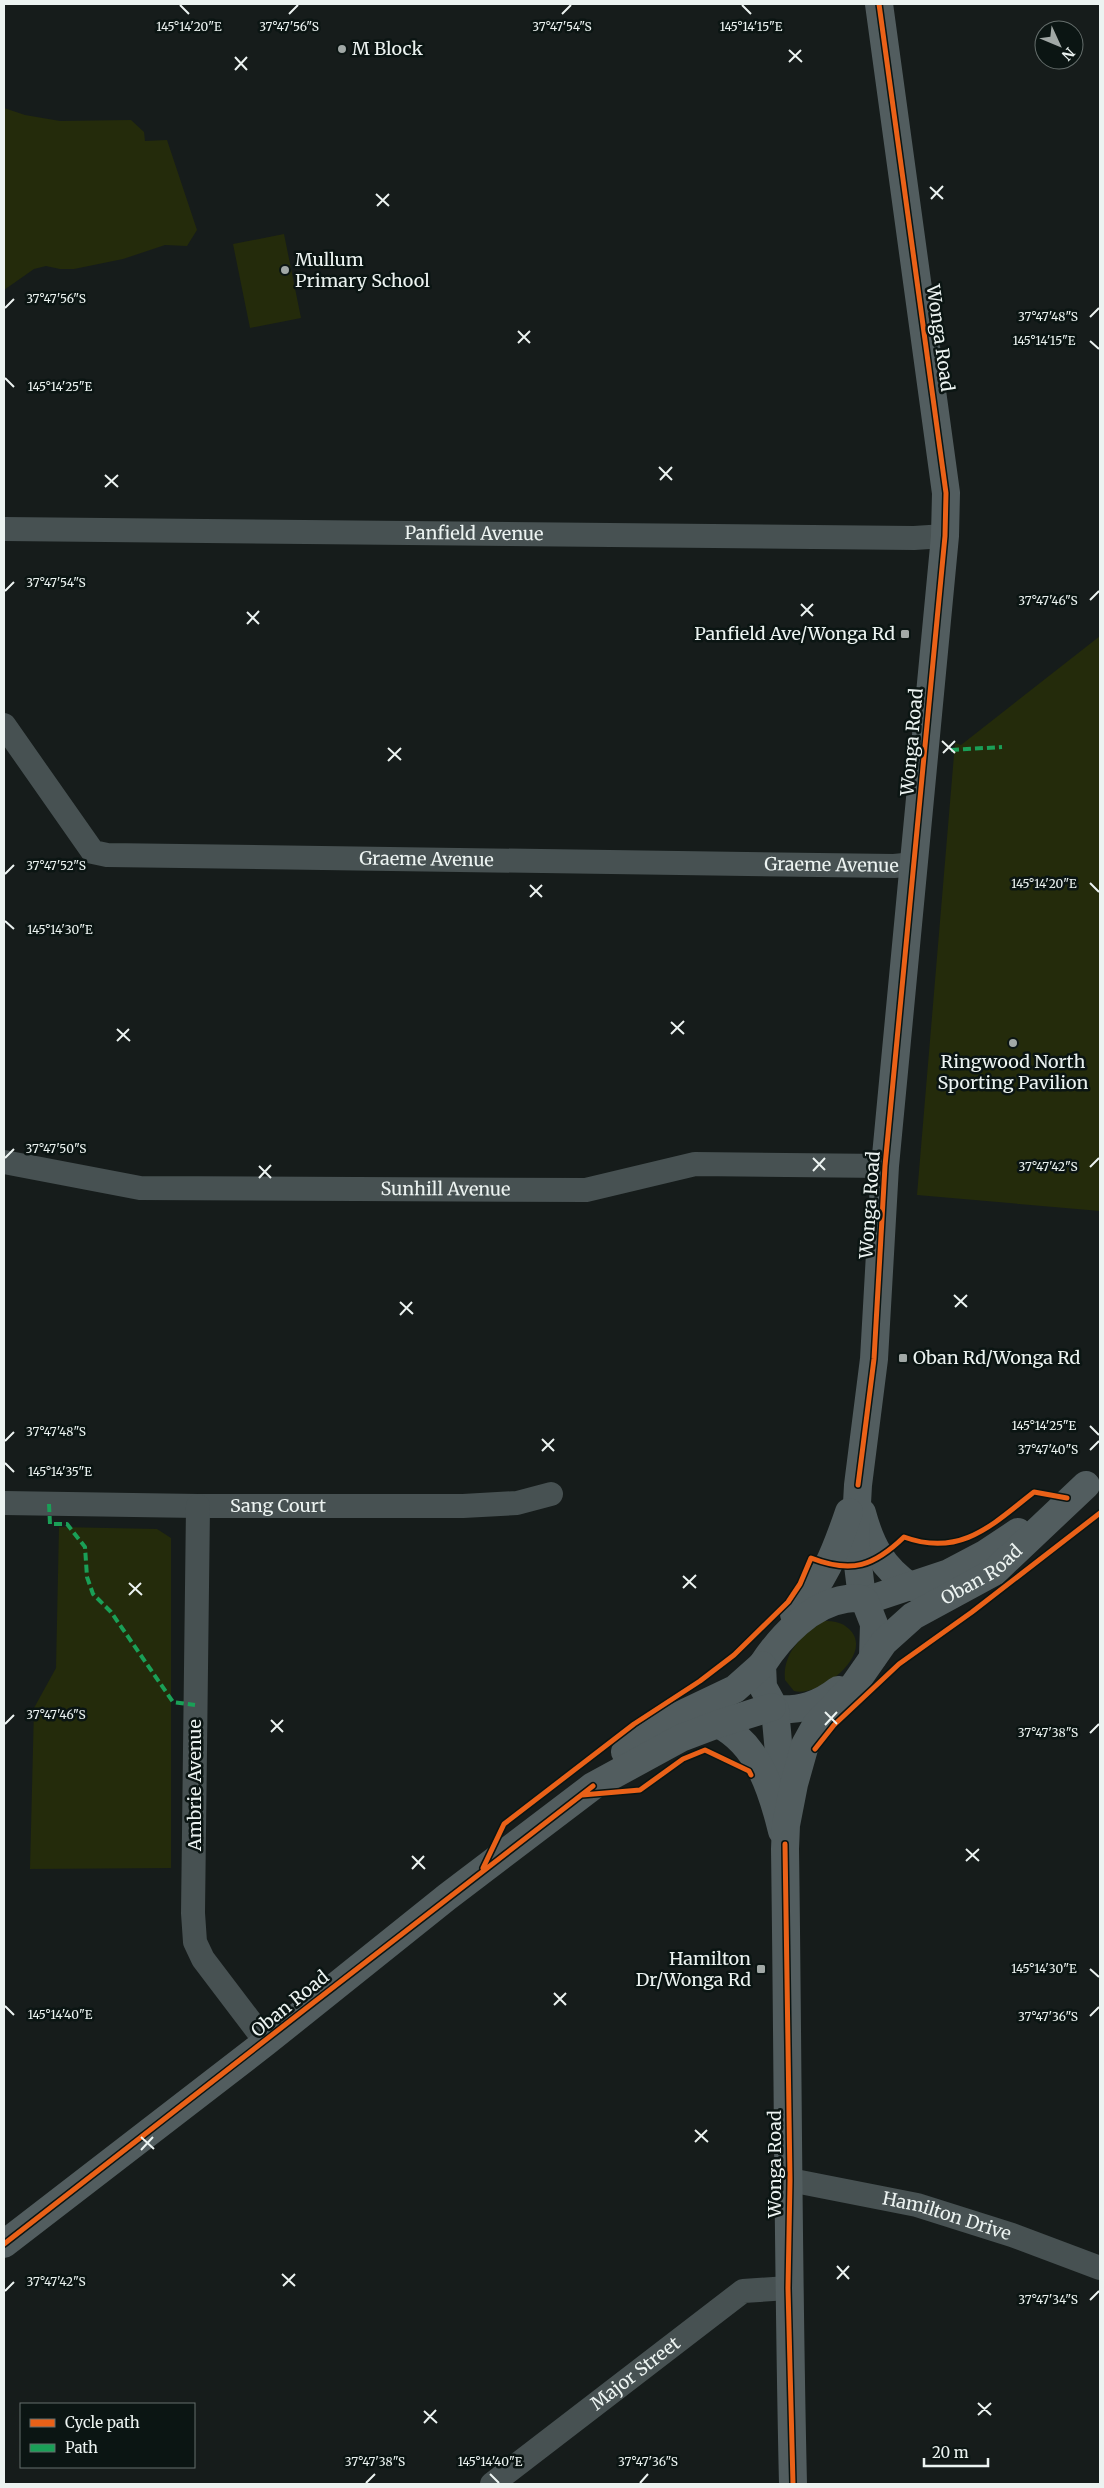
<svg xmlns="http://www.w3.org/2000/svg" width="1104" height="2488" font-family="Merriweather,serif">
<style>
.green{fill:#242b0b}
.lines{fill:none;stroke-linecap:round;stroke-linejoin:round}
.minor{stroke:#475152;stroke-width:24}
.secondary{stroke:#525d5f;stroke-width:28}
.quiet{stroke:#1a9f57;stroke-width:4;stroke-dasharray:8 4;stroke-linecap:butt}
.cycleway-casing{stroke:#0b1513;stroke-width:8}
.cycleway{stroke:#ea6118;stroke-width:5}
.ticks{fill:none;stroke:#ecf3f1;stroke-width:2}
.poi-dot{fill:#a1a8a6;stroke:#0b1513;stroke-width:2}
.labels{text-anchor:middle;stroke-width:5;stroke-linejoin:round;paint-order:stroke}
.poi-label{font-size:18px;fill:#ecf3f1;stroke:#0b1513;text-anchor:start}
.street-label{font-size:18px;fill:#ecf3f1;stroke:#0b1513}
.ticks-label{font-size:12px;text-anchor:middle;fill:#ecf3f1;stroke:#0b1513;stroke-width:5;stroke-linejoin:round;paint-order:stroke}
</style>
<rect width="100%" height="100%" fill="#161c1b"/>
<path class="green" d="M 4,108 L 25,115 L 60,121 L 131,120 L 144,132 L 145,141 L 167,140 L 197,230 L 187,246 L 165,245 L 123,259 L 74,269 L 60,269 L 46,266 L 34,269 L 4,290 Z
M 284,234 L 301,318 L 250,328 L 233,244 Z
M 1100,636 L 1100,1211 L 917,1195 L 955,743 L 961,745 Z
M 59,1527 L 157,1529 L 171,1538 L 171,1868 L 30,1869 L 34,1708 L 56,1668 Z
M 824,1621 C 834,1621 842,1622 849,1629 C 876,1654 819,1698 794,1691 L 785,1680 C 782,1653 803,1634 824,1621 Z"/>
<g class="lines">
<g class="minor">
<path id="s1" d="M 4,529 L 914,538 L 945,536"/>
<path id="s2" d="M 4,725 L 93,852 L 107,855 L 894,866 L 914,864"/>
<path id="s3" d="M 4,1162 L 140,1188 L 586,1190 L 695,1164 L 885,1166"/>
<path id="s4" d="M 4,1503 L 198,1506 L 463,1506 L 517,1503 L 551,1494"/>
<path d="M 198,1506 L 193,1913 L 195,1942 L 203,1959 L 266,2042"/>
<path id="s5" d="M 790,2180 L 917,2205 L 1012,2235 L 1100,2268"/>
<path id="s6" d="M 492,2484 L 743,2291 L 788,2288"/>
</g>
<g class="secondary">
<path d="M 862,1513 C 871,1546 882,1567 911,1587"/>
<path d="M 862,1598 L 855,1540 L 858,1485 L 874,1359 L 885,1166 L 945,536 L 946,493 L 879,4"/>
<path d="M 865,1601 L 949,1573 L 985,1554 L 1018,1532"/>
<path d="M 794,1614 C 824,1582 835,1553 849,1512"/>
<path d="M 838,1690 C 819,1705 800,1711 775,1709 L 763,1687 L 762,1665 C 781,1636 811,1604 846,1599 C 853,1598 860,1597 865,1601 L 874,1624 L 873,1657"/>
<path d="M 775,1709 L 783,1797"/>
<path d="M 718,1724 C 758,1744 772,1790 782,1831"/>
<path d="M 625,1752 L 672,1719 L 735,1689 L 762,1665"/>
<path d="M 4,2244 L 266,2042 L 447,1897 L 593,1786 L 681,1738 L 718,1724 L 772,1707"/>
<path id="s7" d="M 793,2484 C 788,2273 788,2061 785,1849 L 786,1825 L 794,1784 L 805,1745 L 816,1725 L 854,1685 L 884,1642 L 913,1616 L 994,1572 L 1086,1485"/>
</g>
<path class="quiet" d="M 951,750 L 1002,747
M 49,1504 L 50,1524 L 67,1524 L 85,1547 L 87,1577 L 93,1594 L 111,1612 L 173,1702 L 195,1705"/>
<g class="cycleway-casing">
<path id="cycleway" d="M 858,1485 L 874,1359 L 885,1166 L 945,536 L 946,493 L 879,4
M 815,1749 L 834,1725 L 899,1664 L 972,1612 L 1100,1513
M 582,1795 L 640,1790 L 683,1759 L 705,1750 L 749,1771 L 751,1775
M 785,1844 L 790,2180 L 788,2288 L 793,2484
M 483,1868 L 504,1824 L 634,1724 L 700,1681 L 734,1655 L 788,1602 L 800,1584 L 811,1558 C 852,1574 874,1566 904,1537 C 961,1558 993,1524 1034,1492 L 1067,1498
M 4,2244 C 200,2092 396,1937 593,1786"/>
</g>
<use href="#cycleway" class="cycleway"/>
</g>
<path class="ticks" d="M 180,5 L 189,14M 742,5 L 751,14M 289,14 L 298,5M 562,14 L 571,5M 789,50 L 802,62M 235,57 L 247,70M 789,62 L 801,50M 235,70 L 247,57M 930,187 L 943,199M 376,194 L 389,206M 931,199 L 943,186M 377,206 L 389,194M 5,308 L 14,299M 1090,317 L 1099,308M 518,331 L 530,343M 1090,341 L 1099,349M 518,343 L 530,331M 5,378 L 14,387M 659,467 L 672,480M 105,475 L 118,487M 660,480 L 672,467M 105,487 L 118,475M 5,591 L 14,582M 1090,600 L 1099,591M 801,604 L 813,616M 247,612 L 259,624M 801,616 L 813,604M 247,624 L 259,611M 942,741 L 955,753M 388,748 L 401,760M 943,753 L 955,741M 388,761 L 401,748M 5,874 L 14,865M 1090,883 L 1099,892M 530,885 L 542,897M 530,897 L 542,885M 5,921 L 14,929M 671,1022 L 684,1034M 117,1029 L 130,1041M 671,1034 L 684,1021M 117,1041 L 129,1029M 5,1158 L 14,1149M 813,1158 L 825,1170M 259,1166 L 271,1178M 1090,1167 L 1099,1158M 813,1171 L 825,1158M 259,1178 L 271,1165M 954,1295 L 967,1307M 400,1302 L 413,1314M 955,1307 L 967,1295M 400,1315 L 412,1302M 1090,1426 L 1099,1435M 542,1439 L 554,1451M 5,1441 L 14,1432M 1090,1450 L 1099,1441M 542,1451 L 554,1439M 5,1463 L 14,1472M 683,1576 L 696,1588M 129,1583 L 142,1595M 683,1588 L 696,1575M 129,1595 L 141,1583M 825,1712 L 837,1724M 271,1720 L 283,1732M 5,1724 L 14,1715M 825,1725 L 837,1712M 271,1732 L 283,1720M 1090,1733 L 1099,1724M 966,1849 L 979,1861M 412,1856 L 425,1869M 966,1861 L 979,1849M 412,1869 L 424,1856M 1090,1969 L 1099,1977M 554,1993 L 566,2005M 554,2005 L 566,1993M 5,2006 L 14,2015M 1090,2016 L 1099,2007M 695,2130 L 708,2142M 141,2137 L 154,2149M 695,2142 L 707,2130M 141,2150 L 153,2137M 837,2266 L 849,2279M 282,2274 L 295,2286M 837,2279 L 849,2266M 283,2286 L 295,2274M 5,2291 L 14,2282M 1090,2300 L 1099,2291M 978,2403 L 991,2415M 424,2411 L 437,2423M 978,2415 L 991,2403M 424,2423 L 436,2410M 490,2474 L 499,2483M 366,2483 L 375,2474M 640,2483 L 648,2474"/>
<g class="poi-dot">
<circle cx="342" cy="49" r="5"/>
<circle cx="285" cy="270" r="5"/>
<rect x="900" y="629" width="10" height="10" rx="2.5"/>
<circle cx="1013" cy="1043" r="5"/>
<rect x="898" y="1353" width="10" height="10" rx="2.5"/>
<rect x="756" y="1964" width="10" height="10" rx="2.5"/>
</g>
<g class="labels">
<g class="poi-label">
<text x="352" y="55">M Block</text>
<text x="295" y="266">Mullum<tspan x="295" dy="21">Primary School</tspan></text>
<text x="895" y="640" text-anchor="end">Panfield Ave/Wonga Rd</text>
<text x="1013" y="1068" text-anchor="middle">Ringwood North<tspan x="1013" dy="21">Sporting Pavilion</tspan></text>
<text x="913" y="1364">Oban Rd/Wonga Rd</text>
<text x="751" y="1965" text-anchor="end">Hamilton<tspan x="751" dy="21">Dr/Wonga Rd</tspan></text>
</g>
<g class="street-label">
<text transform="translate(940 338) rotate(82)" y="6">Wonga Road</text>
<text dy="6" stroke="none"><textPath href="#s1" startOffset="470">Panfield Avenue</textPath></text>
<text transform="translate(912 742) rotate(-85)" y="6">Wonga Road</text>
<text dy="6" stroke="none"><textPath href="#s2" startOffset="489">Graeme Avenue</textPath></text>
<text dy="6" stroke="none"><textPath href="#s2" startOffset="894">Graeme Avenue</textPath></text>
<text dy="6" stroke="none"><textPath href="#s3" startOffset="444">Sunhill Avenue</textPath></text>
<text transform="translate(870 1205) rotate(-86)" y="6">Wonga Road</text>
<text dy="6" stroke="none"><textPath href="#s4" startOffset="274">Sang Court</textPath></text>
<text dy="6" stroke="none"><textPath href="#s7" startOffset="991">Oban Road</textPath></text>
<text transform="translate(195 1785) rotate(-90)" y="6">Ambrie Avenue</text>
<text transform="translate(290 2004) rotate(-39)" y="6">Oban Road</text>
<text transform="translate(775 2164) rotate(-90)" y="6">Wonga Road</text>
<text dy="6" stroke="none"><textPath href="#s5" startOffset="161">Hamilton Drive</textPath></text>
<text dy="6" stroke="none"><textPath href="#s6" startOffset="181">Major Street</textPath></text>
</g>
</g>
<g class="ticks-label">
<text x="189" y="31">145°14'20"E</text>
<text x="751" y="31">145°14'15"E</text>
<text x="289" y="31">37°47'56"S</text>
<text x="562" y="31">37°47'54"S</text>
<text x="56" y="303">37°47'56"S</text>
<text x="1048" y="321">37°47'48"S</text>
<text x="1044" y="345">145°14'15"E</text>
<text x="60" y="391">145°14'25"E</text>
<text x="56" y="587">37°47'54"S</text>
<text x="1048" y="605">37°47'46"S</text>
<text x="56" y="870">37°47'52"S</text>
<text x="1044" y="888">145°14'20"E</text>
<text x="60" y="934">145°14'30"E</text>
<text x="56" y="1153">37°47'50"S</text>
<text x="1048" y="1171">37°47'42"S</text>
<text x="1044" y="1430">145°14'25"E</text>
<text x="56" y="1436">37°47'48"S</text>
<text x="1048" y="1454">37°47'40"S</text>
<text x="60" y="1476">145°14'35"E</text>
<text x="56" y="1719">37°47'46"S</text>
<text x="1048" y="1737">37°47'38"S</text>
<text x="1044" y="1973">145°14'30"E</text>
<text x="60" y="2019">145°14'40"E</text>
<text x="1048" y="2021">37°47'36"S</text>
<text x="56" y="2286">37°47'42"S</text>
<text x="1048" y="2304">37°47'34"S</text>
<text x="375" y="2466">37°47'38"S</text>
<text x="648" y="2466">37°47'36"S</text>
<text x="490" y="2466">145°14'40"E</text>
</g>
<rect width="1104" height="2488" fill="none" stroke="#ecf3f1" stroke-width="10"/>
<rect x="20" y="2403" width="175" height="65" fill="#0b1513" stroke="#656e6c"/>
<rect x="30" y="2419" width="25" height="8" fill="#ea6118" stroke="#656e6c"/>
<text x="65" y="2428" font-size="15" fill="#ecf3f1">Cycle path</text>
<rect x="30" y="2444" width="25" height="8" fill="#1a9f57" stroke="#656e6c"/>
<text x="65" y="2453" font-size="15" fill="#ecf3f1">Path</text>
<g transform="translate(1059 45) rotate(134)"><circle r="24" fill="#0b1513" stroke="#656e6c"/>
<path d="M0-4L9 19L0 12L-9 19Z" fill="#a1a8a6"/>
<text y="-8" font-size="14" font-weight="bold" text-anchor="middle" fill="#ecf3f1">N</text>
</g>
<path d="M924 2458v8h64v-8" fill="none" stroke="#ecf3f1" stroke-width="2.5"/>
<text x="932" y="2458" font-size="15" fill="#ecf3f1" stroke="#0b1513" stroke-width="4" paint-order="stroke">20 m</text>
</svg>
